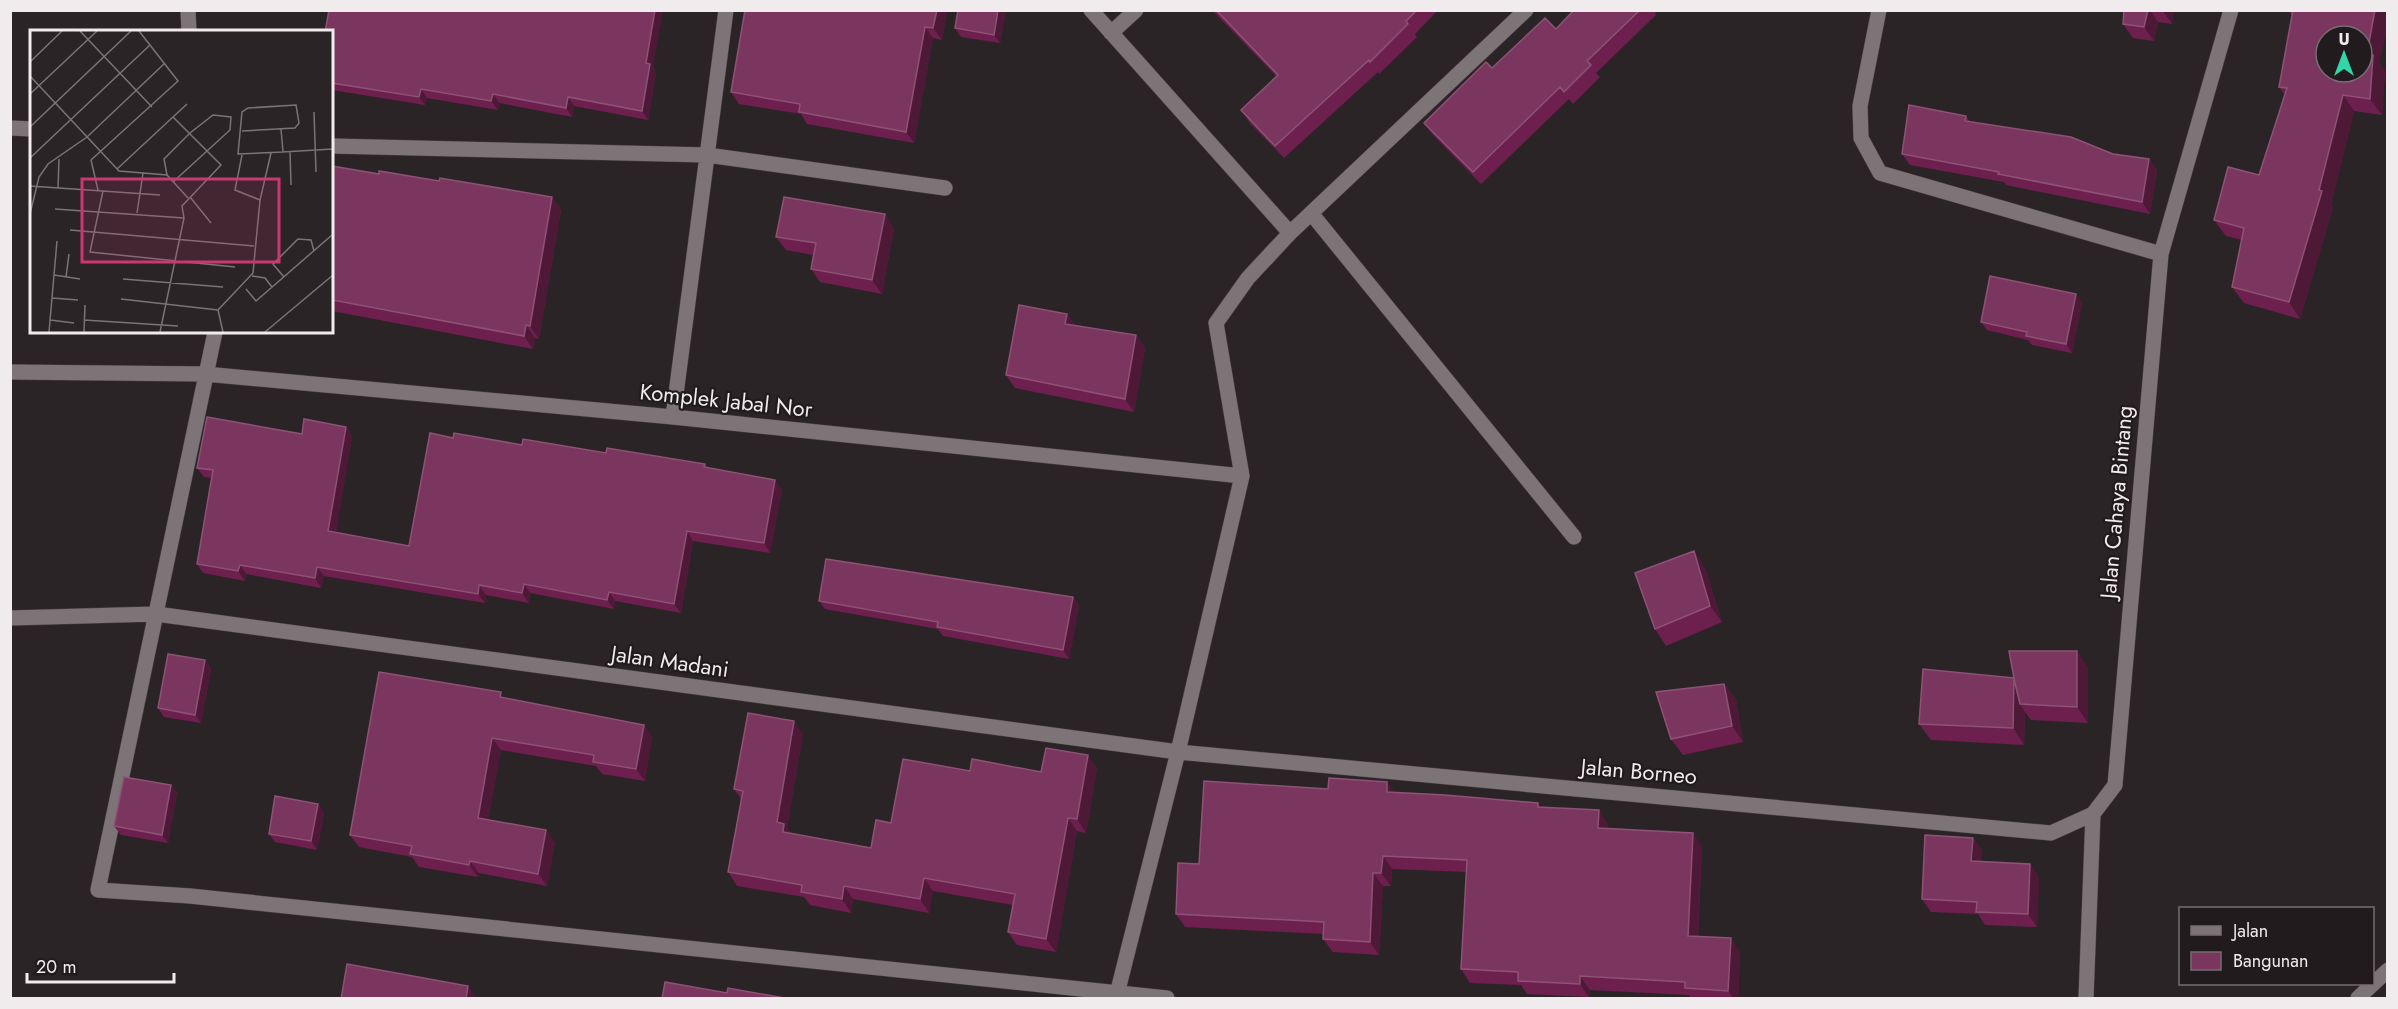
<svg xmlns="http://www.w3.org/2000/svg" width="2398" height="1009" font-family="Jost,sans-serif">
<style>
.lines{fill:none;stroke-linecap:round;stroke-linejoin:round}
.street-casing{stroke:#484245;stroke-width:16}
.street{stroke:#7d7478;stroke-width:15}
.wall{fill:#6d204e}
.shaded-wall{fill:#4d1937}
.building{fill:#7b365f;stroke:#8d5275;stroke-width:1.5;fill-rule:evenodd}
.labels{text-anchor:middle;stroke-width:4.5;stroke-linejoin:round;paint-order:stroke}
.street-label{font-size:22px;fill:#f0ebed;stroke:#211b1e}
.inset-road{fill:none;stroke:#7a7476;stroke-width:1.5}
.view{fill:#c93871;fill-opacity:0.15;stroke:#c93871;stroke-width:3}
.inset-edge{fill:none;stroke:#f0ebed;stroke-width:3}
</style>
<rect width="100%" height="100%" fill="#2b2427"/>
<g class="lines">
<g class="street-casing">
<path id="street" d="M 188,10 L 189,32
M 1091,10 L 1290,233
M 1879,10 L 1860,106 L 1861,138 L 1880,173 L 2161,254
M 1111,33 L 1136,10
M 10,128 L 32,129
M 332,146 L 707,155 L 945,188
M 1311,213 L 1574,537
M 215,332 L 98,890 L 190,896 L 1167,998
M 10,372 L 205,374 L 673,417 L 1242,476
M 673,417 L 726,10
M 10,618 L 156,614 L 1178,752 L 2051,833 L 2093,814
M 1116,998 L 1178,752 L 1242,476 L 1216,323 L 1248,278 L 1290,233 L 1526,10
M 2086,998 L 2093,814 L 2115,785 L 2161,254 L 2231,10
M 2358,998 L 2388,970"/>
</g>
<use href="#street" class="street"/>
</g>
<path class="wall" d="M 947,10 L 942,40 L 933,38 L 914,143 L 807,124 L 801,114 L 739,104 L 731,92 Z
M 1006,10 L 1000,43 L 961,37 L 955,28 Z
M 1212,10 L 1438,10 L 1415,34 L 1417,37 L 1379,74 L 1378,72 L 1284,158 L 1250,123 L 1241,110 L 1277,77 Z
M 1574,10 L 1657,10 L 1655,13 L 1656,15 L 1596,73 L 1600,77 L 1573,104 L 1569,99 L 1481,184 L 1433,135 L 1424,123 L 1492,68 L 1556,29 Z
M 2124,10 L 2173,10 L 2172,24 L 2158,22 L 2154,41 L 2133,38 L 2123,24 Z
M 2288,10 L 2388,10 L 2388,23 L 2379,63 L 2385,71 L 2382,115 L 2354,111 L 2331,204 L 2333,207 L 2300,319 L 2244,303 L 2232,287 L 2242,240 L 2226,236 L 2214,220 L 2259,175 L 2285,95 L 2279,87 L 2292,16 Z
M 332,32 L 653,67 L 656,73 L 648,120 L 574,106 L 572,117 L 499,103 L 498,110 L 427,98 L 425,105 L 332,90 Z
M 1966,116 L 1970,122 L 2113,154 L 2149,159 L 2157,170 L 2150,214 L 2006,185 L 2004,182 L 1910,165 L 1902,154 Z
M 332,166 L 379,174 L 439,181 L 552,197 L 561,210 L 539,339 L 535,338 L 533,349 L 332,311 Z
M 894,228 L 882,294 L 820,282 L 811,269 L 813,255 L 786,250 L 776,237 Z
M 2082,303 L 2072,353 L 2032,345 L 2028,340 L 1987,330 L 1981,322 Z
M 1067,314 L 1075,325 L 1136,335 L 1145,348 L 1134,412 L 1015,388 L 1006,375 Z
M 346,427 L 352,436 L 336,532 L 409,546 L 453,438 L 705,464 L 707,468 L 782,489 L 770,553 L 693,541 L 681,613 L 615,601 L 614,609 L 530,593 L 529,603 L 486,595 L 485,603 L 324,576 L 321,588 L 246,574 L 245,581 L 203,573 L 197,564 L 212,478 L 204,477 L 197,468 L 302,434 Z
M 1705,568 L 1722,622 L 1666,646 L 1655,629 Z
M 1073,597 L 1079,606 L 1069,659 L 943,636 L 938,629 L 825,609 L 819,601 Z
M 205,660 L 211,669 L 201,723 L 164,717 L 158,708 Z
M 2088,667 L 2088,723 L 2031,720 L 2025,712 L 2024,745 L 1931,740 L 1919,724 L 2014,678 Z
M 1724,684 L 1736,700 L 1743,742 L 1683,755 L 1671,739 Z
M 505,698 L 644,725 L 652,737 L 645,781 L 602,774 L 596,766 L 501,750 L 488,820 L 555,842 L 547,886 L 479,873 L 478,877 L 419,867 L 412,857 L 359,847 L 350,835 Z
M 803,734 L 787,828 L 791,833 L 871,848 L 891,823 L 970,771 L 1041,772 L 1097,768 L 1086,833 L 1077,831 L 1056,952 L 1017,945 L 1008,932 L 1013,905 L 933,891 L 929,913 L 853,899 L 851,913 L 810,905 L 804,897 L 737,886 L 728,872 L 741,799 L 734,789 Z
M 171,785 L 177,793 L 168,843 L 121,835 L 114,826 Z
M 1395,793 L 1541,808 L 1608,824 L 1608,828 L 1702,846 L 1698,936 L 1740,952 L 1738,999 L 1692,999 L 1689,995 L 1590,990 L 1589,997 L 1527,994 L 1521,985 L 1470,983 L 1461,969 L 1467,872 L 1392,869 L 1391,886 L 1383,886 L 1379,955 L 1333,952 L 1323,939 L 1324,934 L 1185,927 L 1176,914 L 1199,864 Z
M 318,804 L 324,813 L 317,850 L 275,842 L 269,834 Z
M 1973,838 L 1982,851 L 1981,861 L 2030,864 L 2039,877 L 2037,927 L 1985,925 L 1978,914 L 1931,912 L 1922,899 Z"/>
<path class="shaded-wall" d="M 655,10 L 663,10 L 653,67 L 656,73 L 648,120 L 642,111 L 646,63 Z
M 937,10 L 947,10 L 942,40 L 933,28 Z
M 998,10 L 1006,10 L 1000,43 L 994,35 Z
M 2148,10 L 2150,10 L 2158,22 L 2154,41 L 2144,27 Z
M 2162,10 L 2173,10 L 2172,24 Z
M 2375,10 L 2388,10 L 2388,23 L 2379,63 L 2385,71 L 2382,115 L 2370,99 L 2367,53 Z
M 925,27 L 933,38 L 914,143 L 906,132 Z
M 421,89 L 427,98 L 425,105 L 419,97 Z
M 493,94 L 499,103 L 498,110 L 491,101 Z
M 2343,95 L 2354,111 L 2331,204 L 2333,207 L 2300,319 L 2289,302 L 2319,190 Z
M 568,97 L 574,106 L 572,117 L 566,108 Z
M 2149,159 L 2157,170 L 2150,214 L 2142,202 Z
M 552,197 L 561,210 L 539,339 L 530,326 Z
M 885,214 L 894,228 L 882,294 L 872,280 Z
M 2076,294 L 2082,303 L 2072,353 L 2066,344 Z
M 1067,314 L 1076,327 L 1065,324 Z
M 526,325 L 535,338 L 533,349 L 524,336 Z
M 1136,335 L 1145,348 L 1134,412 L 1125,399 Z
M 346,427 L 352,436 L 335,540 L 328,531 Z
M 775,480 L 782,489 L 770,553 L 764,543 Z
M 687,531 L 693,541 L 681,613 L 674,604 Z
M 1694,551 L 1705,568 L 1722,622 L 1710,606 Z
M 240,565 L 246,574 L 245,581 L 238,571 Z
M 317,567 L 324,576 L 321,588 L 315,578 Z
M 524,584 L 530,593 L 529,603 L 522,593 Z
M 479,585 L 486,595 L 485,603 L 478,594 Z
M 609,592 L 615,601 L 614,609 L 607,600 Z
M 1073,597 L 1079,606 L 1069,659 L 1063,650 Z
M 2077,651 L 2088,667 L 2088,723 L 2077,707 Z
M 205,660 L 211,669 L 201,723 L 195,715 Z
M 2014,679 L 2020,704 L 2025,712 L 2024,745 L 2013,728 Z
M 1724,684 L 1736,700 L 1743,742 L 1732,726 Z
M 794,721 L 803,734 L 787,828 L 793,837 L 792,845 L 777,822 Z
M 644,725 L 652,737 L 645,781 L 636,769 Z
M 492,738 L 501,750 L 486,831 L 478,818 Z
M 1088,755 L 1097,768 L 1086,833 L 1077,819 Z
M 1387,782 L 1397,795 L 1387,792 Z
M 171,785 L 177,793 L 168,843 L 162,835 Z
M 318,804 L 324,813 L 317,850 L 311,841 Z
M 1599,810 L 1608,824 L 1607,841 L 1598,828 Z
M 1068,818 L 1077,831 L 1056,952 L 1046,939 Z
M 546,830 L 555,842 L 547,886 L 538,874 Z
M 1693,833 L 1702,846 L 1697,949 L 1688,936 Z
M 1973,838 L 1982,851 L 1980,874 L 1971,861 Z
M 1383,856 L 1392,869 L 1391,886 L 1381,873 Z
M 470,861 L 479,873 L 478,877 L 469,865 Z
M 2030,864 L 2039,877 L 2037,927 L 2028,914 Z
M 1373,873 L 1383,886 L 1379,955 L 1370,942 Z
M 924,878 L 933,891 L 929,913 L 920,899 Z
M 844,886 L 853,899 L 851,913 L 842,899 Z
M 1731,938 L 1740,952 L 1738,999 L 1734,999 L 1728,991 Z
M 1580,976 L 1590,990 L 1589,997 L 1580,984 Z
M 468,986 L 477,999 L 466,999 Z"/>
<path class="building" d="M 329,10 L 655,10 L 646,63 L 650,64 L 642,111 L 568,97 L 566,108 L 493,94 L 491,101 L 421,89 L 419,97 L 332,83 L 332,32 L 325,32 Z
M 745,10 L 937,10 L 933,28 L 925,27 L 906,132 L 799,112 L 800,104 L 731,92 Z
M 958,10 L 998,10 L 994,35 L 955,28 Z
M 1216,10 L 1417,10 L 1406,21 L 1408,24 L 1370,62 L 1369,60 L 1275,146 L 1241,110 L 1278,75 Z
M 1574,10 L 1640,10 L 1587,61 L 1591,65 L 1564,92 L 1560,87 L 1473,172 L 1424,123 L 1486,62 L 1492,68 L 1545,18 L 1556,29 Z
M 2124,10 L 2148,10 L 2144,27 L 2123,24 Z
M 2293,10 L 2375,10 L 2367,53 L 2373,55 L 2370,99 L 2343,95 L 2319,190 L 2322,191 L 2289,302 L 2232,287 L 2244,228 L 2214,220 L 2228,167 L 2259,175 L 2287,88 L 2279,87 ZM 2326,36 L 2362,36 L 2362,72 L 2326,72 Z
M 1909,105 L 1966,116 L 1965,121 L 2071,137 L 2113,154 L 2149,159 L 2142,202 L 1998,174 L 1999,172 L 1902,154 Z
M 332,166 L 379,174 L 379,171 L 439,181 L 440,178 L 552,197 L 530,326 L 526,325 L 524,336 L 332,300 Z
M 784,197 L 885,214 L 872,280 L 811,269 L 816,243 L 776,237 Z
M 1990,276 L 2076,294 L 2066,344 L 2026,336 L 2027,332 L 1981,322 Z
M 1019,305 L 1067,314 L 1065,324 L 1136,335 L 1125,399 L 1006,375 Z
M 207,417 L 302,434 L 304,419 L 346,427 L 328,531 L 409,546 L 430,433 L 453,438 L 454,433 L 522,445 L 523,439 L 606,453 L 607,448 L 705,464 L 704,467 L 775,480 L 764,543 L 687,531 L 674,604 L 609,592 L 607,600 L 524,584 L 522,593 L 479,585 L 478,594 L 317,567 L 315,578 L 240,565 L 238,571 L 197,564 L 213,470 L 197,468 Z
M 1694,551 L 1710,606 L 1655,629 L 1635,573 Z
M 826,559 L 1073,597 L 1063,650 L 937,627 L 938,622 L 819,601 Z
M 2009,651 L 2077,651 L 2077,707 L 2020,704 L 2014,679 L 2013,728 L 1919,724 L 1923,669 L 2014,678 Z
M 168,654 L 205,660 L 195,715 L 158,708 Z
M 379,672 L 501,692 L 500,697 L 644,725 L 636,769 L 593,762 L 594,755 L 492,738 L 478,818 L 546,830 L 538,874 L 470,861 L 469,865 L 410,854 L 412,846 L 350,835 Z
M 1724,684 L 1732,726 L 1671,739 L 1656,692 Z
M 748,713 L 794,721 L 777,822 L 784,824 L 783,832 L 871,848 L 876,820 L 891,823 L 903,759 L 970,771 L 972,759 L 1041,772 L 1046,748 L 1088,755 L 1077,819 L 1068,818 L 1046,939 L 1008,932 L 1015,894 L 924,878 L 920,899 L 844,886 L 842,899 L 801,892 L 802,885 L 728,872 L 743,791 L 734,789 Z
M 124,777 L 171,785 L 162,835 L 114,826 Z
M 1329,778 L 1387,782 L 1387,792 L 1445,795 L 1538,803 L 1538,807 L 1599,810 L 1598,828 L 1693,833 L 1688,936 L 1731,938 L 1728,991 L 1685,988 L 1685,982 L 1580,976 L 1580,984 L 1518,981 L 1518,972 L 1461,969 L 1467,860 L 1383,856 L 1381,873 L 1373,873 L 1370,942 L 1323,939 L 1324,922 L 1176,914 L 1178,863 L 1199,864 L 1204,781 L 1328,789 Z
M 275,796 L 318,804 L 311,841 L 269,834 Z
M 1925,835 L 1973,838 L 1971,861 L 2030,864 L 2028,914 L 1976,912 L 1977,902 L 1922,899 Z
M 347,964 L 468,986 L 466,999 L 341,999 Z
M 665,982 L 727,993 L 728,988 L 790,999 L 662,999 Z"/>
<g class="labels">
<g class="street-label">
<text transform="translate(726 400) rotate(6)" y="8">Komplek Jabal Nor</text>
<text transform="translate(2116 502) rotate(-85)" y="8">Jalan Cahaya Bintang</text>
<text transform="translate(670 661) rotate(8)" y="8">Jalan Madani</text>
<text transform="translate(1639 771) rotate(5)" y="8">Jalan Borneo</text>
</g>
</g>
<g transform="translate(30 30)">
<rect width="303" height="303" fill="#2b2427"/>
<path class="inset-road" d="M 50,1 L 122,77M 0,32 L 32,1M 0,46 L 89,141 L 137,145 L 158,168M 0,64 L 67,1M 284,82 L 286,142M 0,97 L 101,1M 251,99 L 253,122 L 303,119M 212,101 L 265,98 L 269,93 L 266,75 L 218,78 L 212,82 L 208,124 L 253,122M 260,122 L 261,155M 212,125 L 205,160 L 230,170M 0,128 L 120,15M 87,139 L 157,74M 137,145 L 134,129 L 160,103 L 183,85 L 201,87 L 200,100 L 143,152M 0,156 L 130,165M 28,158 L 29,129M 68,160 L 61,130 L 148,51 L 109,1M 73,161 L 60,222 L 205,237M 160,167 L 181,193M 25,179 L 154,188M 107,183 L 113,143M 0,184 L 9,147 L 18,134 L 57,107 L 135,33M 40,200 L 224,216M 24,245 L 50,249M 222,246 L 235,248 L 242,257M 36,247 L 39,224M 254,247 L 243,234 L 268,209 L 281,210 L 284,221M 93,249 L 193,257M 216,259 L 226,271 L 302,205M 22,268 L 48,270M 91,269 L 188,280M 20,290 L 44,293M 54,290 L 148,296M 19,302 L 27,211M 54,302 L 55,275M 130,302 L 154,188 L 152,176 L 191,135 L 143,87M 193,302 L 188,280 L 223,243 L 230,170 L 241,123M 235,302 L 303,245"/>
<path class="view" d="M 52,149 L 249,149 L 249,232 L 52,232 Z"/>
<rect width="303" height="303" class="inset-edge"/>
</g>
<rect width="2398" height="1009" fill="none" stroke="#f0ebed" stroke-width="24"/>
<rect x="2179" y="907" width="195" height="78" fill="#211b1e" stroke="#746e71" stroke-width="1.5"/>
<rect x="2191" y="926" width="30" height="9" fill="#7d7478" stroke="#746e71" stroke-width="1.5"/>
<text x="2233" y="937" font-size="18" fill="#f0ebed">Jalan</text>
<rect x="2191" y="952" width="30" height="18" fill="#7b365f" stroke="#746e71" stroke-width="1.5"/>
<text x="2233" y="967" font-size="18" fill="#f0ebed">Bangunan</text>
<g transform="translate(2344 54)"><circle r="28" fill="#211b1e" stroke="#746e71" stroke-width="1.5"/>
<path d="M0-4.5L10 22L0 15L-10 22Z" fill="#33d4a8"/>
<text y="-9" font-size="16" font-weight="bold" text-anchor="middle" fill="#f0ebed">U</text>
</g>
<path d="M27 973v9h147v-9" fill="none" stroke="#f0ebed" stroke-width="3"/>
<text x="36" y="973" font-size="18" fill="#f0ebed" stroke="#211b1e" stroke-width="4.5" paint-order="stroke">20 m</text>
</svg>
